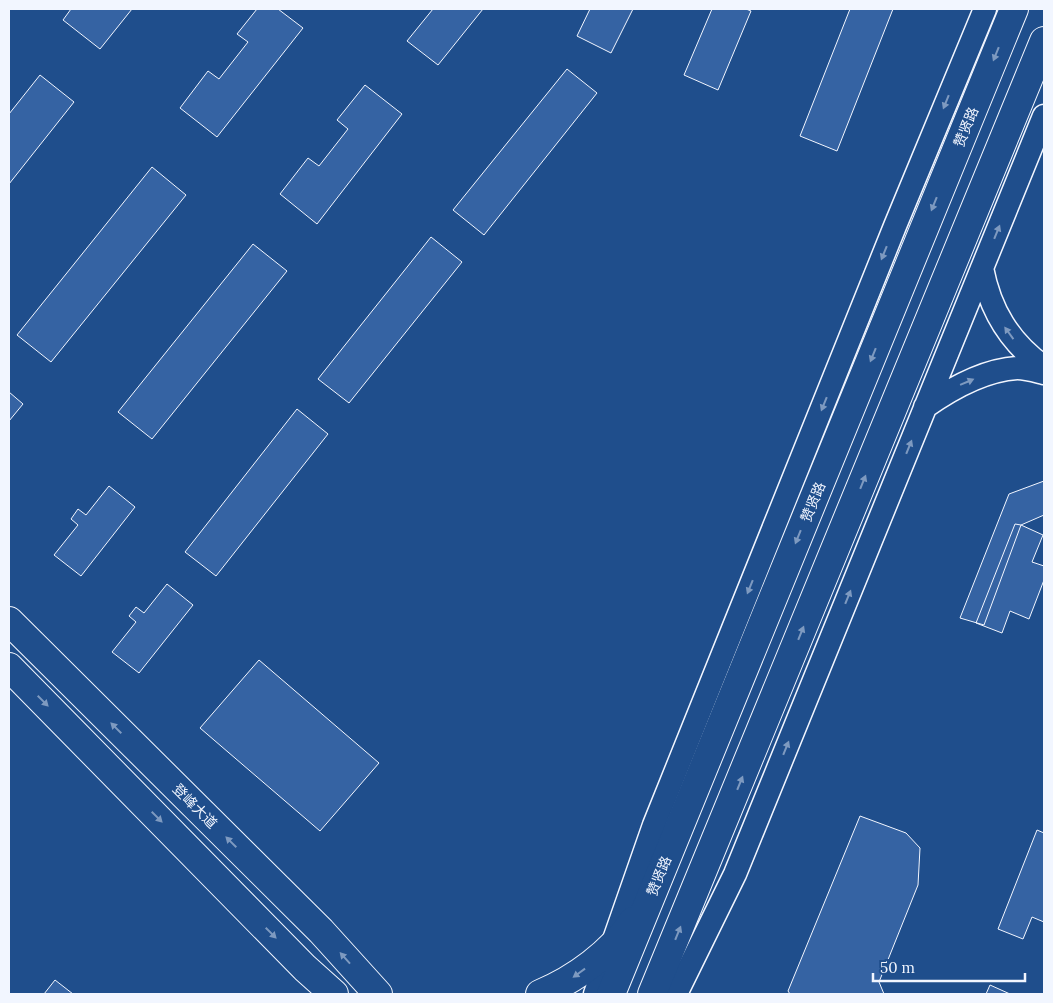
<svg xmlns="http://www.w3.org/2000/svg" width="1053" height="1003" font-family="Lora,'Noto Sans SC',serif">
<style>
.building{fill:#3563a3;stroke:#f2f6ff}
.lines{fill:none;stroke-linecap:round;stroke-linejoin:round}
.minor-casing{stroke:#f2f6ff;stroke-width:25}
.major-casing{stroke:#f2f6ff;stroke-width:30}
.minor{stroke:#1f4e8c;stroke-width:22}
.major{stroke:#1f4e8c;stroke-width:28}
.oneway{fill:#7e9ac0}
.labels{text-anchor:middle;stroke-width:4;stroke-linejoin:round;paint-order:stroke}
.street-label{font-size:14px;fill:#f2f6ff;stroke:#1f4e8c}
</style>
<rect width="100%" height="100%" fill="#1f4e8c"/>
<path class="building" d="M 71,9 L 132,9 L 100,49 L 63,20 Z
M 257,9 L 278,9 L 303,28 L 217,137 L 180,108 L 208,71 L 219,79 L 248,42 L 237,34 Z
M 433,9 L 483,9 L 438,65 L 407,41 Z
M 590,9 L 633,9 L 611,53 L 577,36 Z
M 712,9 L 746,9 L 751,11 L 718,90 L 684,75 Z
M 850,9 L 893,9 L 837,151 L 800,136 Z
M 567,69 L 597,93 L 484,235 L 453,210 Z
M 40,75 L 74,102 L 9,184 L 9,114 Z
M 365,85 L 402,114 L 317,224 L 280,194 L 308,158 L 319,166 L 348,129 L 337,120 Z
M 152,167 L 186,195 L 51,362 L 17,335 Z
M 431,237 L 462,262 L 349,403 L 318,379 Z
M 253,244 L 287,271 L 152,439 L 118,412 Z
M 9,392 L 23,404 L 9,421 Z
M 297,409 L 328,434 L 216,576 L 185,552 Z
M 1044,481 L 1044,515 L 1021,525 L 984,625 L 960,618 L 1009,494 Z
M 109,486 L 135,507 L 81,576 L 54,555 L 78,525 L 71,519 L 78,509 L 86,515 Z
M 1015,524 L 1021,525 L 1043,535 L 1032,562 L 1044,566 L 1044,580 L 1029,619 L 1010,611 L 1002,633 L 976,623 Z
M 167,584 L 193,605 L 139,673 L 112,652 L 136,622 L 129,616 L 136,607 L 144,613 Z
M 259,660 L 379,763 L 320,831 L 200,728 Z
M 860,816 L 906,833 L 920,848 L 918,885 L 879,982 L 884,994 L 790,994 L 788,991 Z
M 1037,830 L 1044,833 L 1044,922 L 1032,917 L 1023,939 L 998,929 Z
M 55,980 L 73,994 L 44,994 Z
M 990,985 L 1010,994 L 986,994 Z"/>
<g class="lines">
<g class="minor-casing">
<path id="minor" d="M 982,268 C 990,310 1009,342 1044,367
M 925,407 C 952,388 984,370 1017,368 C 1026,368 1036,371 1044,373
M 595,994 L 654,825 L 895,226 L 985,9
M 676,994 L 735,874 L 1044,116"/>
</g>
<g class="major-casing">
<path id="major" d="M 9,621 L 321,931 L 378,994
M 9,667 L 305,968 L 334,994
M 540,994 C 576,979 611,953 633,921
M 611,994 L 1014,9
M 652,994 L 1044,41"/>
</g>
<use href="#minor" class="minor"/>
<use href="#major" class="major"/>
</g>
<defs><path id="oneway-solid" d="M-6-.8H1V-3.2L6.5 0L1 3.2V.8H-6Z" transform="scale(1.25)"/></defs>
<g class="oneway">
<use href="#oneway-solid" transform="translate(996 54) rotate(112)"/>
<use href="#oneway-solid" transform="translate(946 102) rotate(112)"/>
<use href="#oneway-solid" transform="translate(934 204) rotate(112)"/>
<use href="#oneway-solid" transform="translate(997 232) rotate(-68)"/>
<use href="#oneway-solid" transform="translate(884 253) rotate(112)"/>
<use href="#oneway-solid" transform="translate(1009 333) rotate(-126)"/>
<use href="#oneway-solid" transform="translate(873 355) rotate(112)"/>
<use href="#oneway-solid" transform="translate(967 382) rotate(-23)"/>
<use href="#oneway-solid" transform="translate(824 404) rotate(112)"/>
<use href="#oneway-solid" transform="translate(909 447) rotate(-68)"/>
<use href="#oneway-solid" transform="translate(863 482) rotate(-68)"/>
<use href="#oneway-solid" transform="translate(798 537) rotate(112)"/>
<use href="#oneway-solid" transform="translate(750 587) rotate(112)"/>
<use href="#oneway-solid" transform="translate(848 597) rotate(-68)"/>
<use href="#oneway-solid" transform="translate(801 633) rotate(-68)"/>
<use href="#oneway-solid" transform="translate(43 701) rotate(45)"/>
<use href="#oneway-solid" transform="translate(116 728) rotate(-135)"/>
<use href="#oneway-solid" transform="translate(786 748) rotate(-68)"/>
<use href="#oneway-solid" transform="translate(740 783) rotate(-68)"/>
<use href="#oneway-solid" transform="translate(157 817) rotate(45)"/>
<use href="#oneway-solid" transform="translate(231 842) rotate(-135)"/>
<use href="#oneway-solid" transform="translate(271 933) rotate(45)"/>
<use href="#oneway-solid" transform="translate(678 933) rotate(-68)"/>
<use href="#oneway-solid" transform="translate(345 958) rotate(-132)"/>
<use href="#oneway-solid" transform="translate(579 973) rotate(144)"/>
</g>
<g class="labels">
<g class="street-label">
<text transform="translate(966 127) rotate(-68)" y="5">赞贤路</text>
<text transform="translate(813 502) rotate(-68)" y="5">赞贤路</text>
<text transform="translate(195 806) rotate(45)" y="5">登峰大道</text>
<text transform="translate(659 876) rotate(-68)" y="5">赞贤路</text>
</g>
</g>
<rect width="1053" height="1003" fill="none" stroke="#f2f6ff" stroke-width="20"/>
<path d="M873 973v8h152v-8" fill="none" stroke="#f2f6ff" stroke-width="2.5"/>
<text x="880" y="973" font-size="15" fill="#f2f6ff" stroke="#1f4e8c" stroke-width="4" paint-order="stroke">50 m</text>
</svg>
